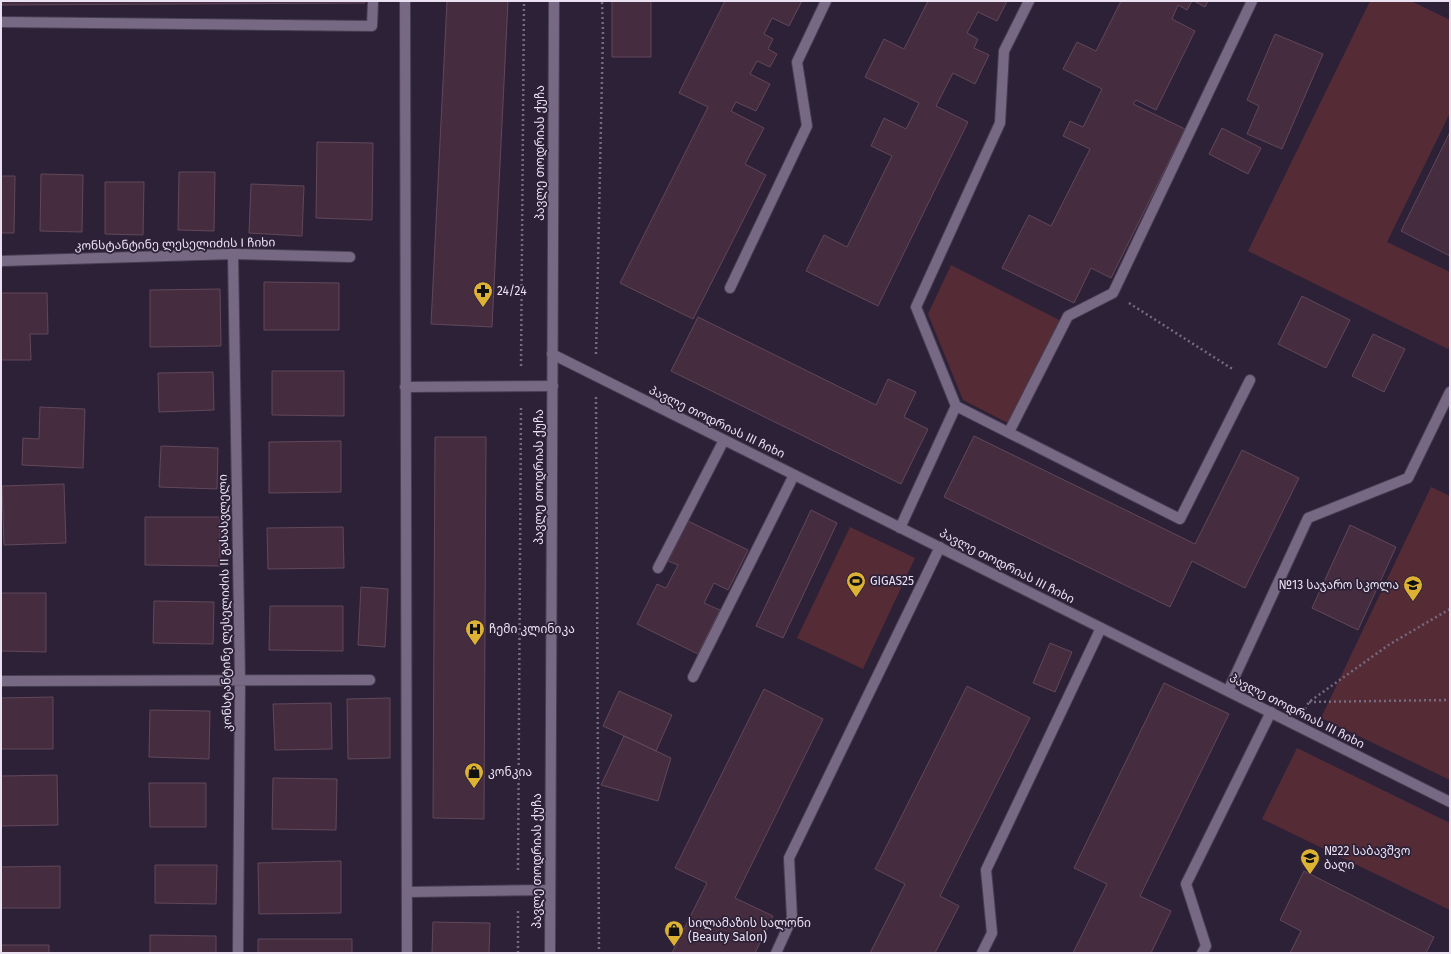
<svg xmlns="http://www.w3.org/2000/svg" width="1451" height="954" font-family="'Fira Sans','Noto Sans Georgian',sans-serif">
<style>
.green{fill:#552c36}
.building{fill:#452d3f;stroke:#61475a}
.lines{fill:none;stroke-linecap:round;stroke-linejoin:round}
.lane-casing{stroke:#483e52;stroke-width:12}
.street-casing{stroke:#483e52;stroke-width:12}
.secondary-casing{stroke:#483e52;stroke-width:12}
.path{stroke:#756a7f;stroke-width:2.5;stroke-dasharray:2 3;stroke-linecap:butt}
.lane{stroke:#776984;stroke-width:10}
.street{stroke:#776984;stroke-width:10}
.secondary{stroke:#776984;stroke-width:10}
.labels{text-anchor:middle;stroke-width:3.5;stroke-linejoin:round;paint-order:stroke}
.street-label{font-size:12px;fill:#eae2f2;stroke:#2d2138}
.poi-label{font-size:12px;fill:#eae2f2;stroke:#2d2138;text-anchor:start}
</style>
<rect width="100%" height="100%" fill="#2d2138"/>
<path class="green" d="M 1370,1 L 1411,1 L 1450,20 L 1450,113 L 1387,242 L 1450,272 L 1450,346 L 1448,349 L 1248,251 Z
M 951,265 L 1061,321 L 1010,424 L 963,400 L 928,314 Z
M 1431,487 L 1450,496 L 1450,780 L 1321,718 Z
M 850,527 L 915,558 L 863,669 L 797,638 Z
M 1297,748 L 1450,823 L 1450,910 L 1262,819 Z"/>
<path class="building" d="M 1,1 L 365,1 L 365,3 L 1,5 Z
M 447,1 L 508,1 L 492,327 L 431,324 Z
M 612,1 L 651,1 L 651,57 L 612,57 Z
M 725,1 L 802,1 L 789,26 L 772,18 L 764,34 L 773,39 L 768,49 L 777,54 L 770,67 L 757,61 L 750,74 L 770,84 L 756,111 L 736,102 L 731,111 L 764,128 L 745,164 L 766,175 L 693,319 L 620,283 L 708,107 L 679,93 Z
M 928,1 L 1007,1 L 997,21 L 978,12 L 967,33 L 978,39 L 974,48 L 989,55 L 975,84 L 953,73 L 936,106 L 968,122 L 878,306 L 806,271 L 824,235 L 847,247 L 892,156 L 871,146 L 884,118 L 906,129 L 919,103 L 865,77 L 884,39 L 904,49 Z
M 1121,1 L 1192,1 L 1187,10 L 1178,5 L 1172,19 L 1195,31 L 1156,110 L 1136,100 L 1133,104 L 1185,129 L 1111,278 L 1091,268 L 1074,303 L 1002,268 L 1029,215 L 1051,226 L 1090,149 L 1063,136 L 1070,121 L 1083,127 L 1102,89 L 1063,69 L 1077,42 L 1096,51 Z
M 1194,1 L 1208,1 L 1205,7 Z
M 1275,34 L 1323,54 L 1282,149 L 1247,134 L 1259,106 L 1247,100 Z
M 1222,128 L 1261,148 L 1248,174 L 1209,154 Z
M 1450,132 L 1450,256 L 1401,231 Z
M 317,142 L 373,143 L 372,220 L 316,218 Z
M 179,172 L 215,172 L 214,231 L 178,230 Z
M 41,174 L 83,175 L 82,232 L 40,231 Z
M 1,176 L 15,176 L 14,233 L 1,233 Z
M 105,182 L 144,182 L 143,235 L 105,234 Z
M 251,184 L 304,186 L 302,236 L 249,233 Z
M 264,282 L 339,283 L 339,330 L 264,330 Z
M 220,289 L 221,346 L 150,347 L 150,290 Z
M 1,293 L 47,293 L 48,334 L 30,334 L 31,360 L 1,360 Z
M 1302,296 L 1350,320 L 1326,368 L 1278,344 Z
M 698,317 L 876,405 L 888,379 L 916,392 L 904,417 L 928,429 L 901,484 L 671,371 Z
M 1373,334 L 1405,349 L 1384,392 L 1352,376 Z
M 272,371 L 344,371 L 344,416 L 272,415 Z
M 213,372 L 214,410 L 159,412 L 158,373 Z
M 40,407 L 85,409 L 83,468 L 22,465 L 23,438 L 39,439 Z
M 974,436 L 1195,544 L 1242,450 L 1299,478 L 1245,588 L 1192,561 L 1170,607 L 944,497 Z
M 435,437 L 486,437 L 484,819 L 433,818 Z
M 341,441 L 341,492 L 269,493 L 269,442 Z
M 161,446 L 218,448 L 217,489 L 159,487 Z
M 64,484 L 66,543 L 4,545 L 2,486 Z
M 811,510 L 837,523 L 783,638 L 756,626 Z
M 145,517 L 220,517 L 220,566 L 145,565 Z
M 688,521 L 748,550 L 728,590 L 714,583 L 704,603 L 720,610 L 698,654 L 637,624 L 657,584 L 666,588 L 678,565 L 668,561 Z
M 1350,525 L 1396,547 L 1358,630 L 1312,608 Z
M 343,527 L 344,568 L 268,569 L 267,528 Z
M 361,587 L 388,589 L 385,647 L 358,645 Z
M 1,593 L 46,593 L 46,652 L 1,651 Z
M 154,601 L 214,602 L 213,644 L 153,643 Z
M 270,606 L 343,606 L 343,651 L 269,650 Z
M 1050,643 L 1072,652 L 1055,692 L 1033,683 Z
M 1164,683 L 1229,714 L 1140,896 L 1171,911 L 1151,953 L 1073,953 L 1107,884 L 1074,868 Z
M 967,686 L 1030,718 L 940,896 L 959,906 L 935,953 L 870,953 L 905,884 L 875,869 Z
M 764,689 L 823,719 L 735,898 L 773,916 L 755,953 L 672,953 L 707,883 L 675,868 Z
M 619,691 L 672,715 L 656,751 L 603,726 Z
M 53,697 L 53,749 L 1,749 L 1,698 Z
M 390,698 L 390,758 L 348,759 L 347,699 Z
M 331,703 L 332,749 L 275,750 L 273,704 Z
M 150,710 L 210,711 L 209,759 L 149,757 Z
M 624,736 L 671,758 L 658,801 L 601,785 Z
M 57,775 L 58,825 L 1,826 L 1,776 Z
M 273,778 L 337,779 L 336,830 L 272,829 Z
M 149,783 L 206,783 L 206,827 L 150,827 Z
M 341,861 L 341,913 L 259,914 L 258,863 Z
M 155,865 L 217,865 L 216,904 L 155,903 Z
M 60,866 L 60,908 L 1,908 L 1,867 Z
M 1304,871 L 1434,937 L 1426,953 L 1290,953 L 1301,931 L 1280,920 Z
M 433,922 L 490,923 L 489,953 L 432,953 Z
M 150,935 L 216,936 L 216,953 L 150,953 Z
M 258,939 L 352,939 L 352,953 L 258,953 Z
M 1,945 L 49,945 L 49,953 L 1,953 Z"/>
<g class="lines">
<g class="lane-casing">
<path id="lane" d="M 1,22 L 372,26 L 373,1
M 233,254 L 350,257
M 730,288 L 807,126 L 797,62 L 826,1
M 956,406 L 1180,519 L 1250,380
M 1009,432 L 1068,316 L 1113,293 L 1252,1
M 900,528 L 956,406 L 916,307 L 1000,123 L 1004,51 L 1029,1
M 658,568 L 724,440
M 693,677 L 794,475
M 1228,691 L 1308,518 L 1408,478 L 1450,392
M 776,953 L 792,918 L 789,858 L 940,547
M 982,953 L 992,933 L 986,870 L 1101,628
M 1202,953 L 1206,946 L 1186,884 L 1271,712"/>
</g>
<g class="street-casing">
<path id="street" d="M 405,1 L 407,953
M 1,261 L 233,254 L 240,680 L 238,953
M 552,354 L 1450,802
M 405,387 L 553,386
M 1,681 L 370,680
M 407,892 L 550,890"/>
</g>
<g class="secondary-casing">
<path id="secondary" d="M 550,953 L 554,1"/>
</g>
<path class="path" d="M 1129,303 L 1234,370
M 596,354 L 603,32 L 602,1
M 521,366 L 524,1
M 596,397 L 599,953
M 1309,702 L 1450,700
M 1305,709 L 1309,702 L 1390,644 L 1450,609
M 518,870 L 521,405
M 518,953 L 518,909"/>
<use href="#lane" class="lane"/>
<use href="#street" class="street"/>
<use href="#secondary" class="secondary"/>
</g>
<defs>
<g id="pharmacy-pin" transform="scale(1)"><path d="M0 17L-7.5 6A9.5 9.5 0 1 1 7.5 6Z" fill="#ddb133" stroke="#2d2138"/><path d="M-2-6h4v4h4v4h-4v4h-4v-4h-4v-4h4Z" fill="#111"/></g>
<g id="stadium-pin" transform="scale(1)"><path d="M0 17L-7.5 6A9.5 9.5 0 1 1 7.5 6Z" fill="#ddb133" stroke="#2d2138"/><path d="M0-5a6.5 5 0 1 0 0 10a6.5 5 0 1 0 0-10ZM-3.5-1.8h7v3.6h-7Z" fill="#111"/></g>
<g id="school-pin" transform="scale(1)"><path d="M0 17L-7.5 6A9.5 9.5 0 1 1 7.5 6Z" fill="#ddb133" stroke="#2d2138"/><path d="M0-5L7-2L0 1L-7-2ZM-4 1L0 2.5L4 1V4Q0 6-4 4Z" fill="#111"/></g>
<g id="hospital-pin" transform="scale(1)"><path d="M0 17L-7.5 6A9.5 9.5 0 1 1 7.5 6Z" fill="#ddb133" stroke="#2d2138"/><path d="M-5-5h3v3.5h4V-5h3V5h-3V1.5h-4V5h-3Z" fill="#111"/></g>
<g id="shop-pin" transform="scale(1)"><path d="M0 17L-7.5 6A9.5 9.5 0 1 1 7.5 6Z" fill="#ddb133" stroke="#2d2138"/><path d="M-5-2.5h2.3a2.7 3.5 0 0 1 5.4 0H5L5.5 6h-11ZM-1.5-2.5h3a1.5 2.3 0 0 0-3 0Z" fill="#111"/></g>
</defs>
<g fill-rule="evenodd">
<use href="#pharmacy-pin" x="483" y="291"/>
<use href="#stadium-pin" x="856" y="581"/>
<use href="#school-pin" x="1413" y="585"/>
<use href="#hospital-pin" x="475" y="629"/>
<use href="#shop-pin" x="474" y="772"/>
<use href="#school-pin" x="1310" y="858"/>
<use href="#shop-pin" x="674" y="930"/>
</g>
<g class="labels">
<g class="street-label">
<text transform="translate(540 153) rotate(-90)" y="4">პავლე თოდრიას ქუჩა</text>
<text transform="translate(175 244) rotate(-1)" y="4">კონსტანტინე ლესელიძის I ჩიხი</text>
<text transform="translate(717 422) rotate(26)" y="4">პავლე თოდრიას III ჩიხი</text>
<text transform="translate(539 477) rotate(-90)" y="4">პავლე თოდრიას ქუჩა</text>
<text transform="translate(1007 566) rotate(27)" y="4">პავლე თოდრიას III ჩიხი</text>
<text transform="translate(225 603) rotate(-91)" y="4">კონსტანტინე ლესელიძის II გასასვლელი</text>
<text transform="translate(1297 711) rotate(27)" y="4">პავლე თოდრიას III ჩიხი</text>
<text transform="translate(537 861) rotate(-90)" y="4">პავლე თოდრიას ქუჩა</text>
</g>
<g class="poi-label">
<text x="497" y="295">24/24</text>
<text x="870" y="585">GIGAS25</text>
<text x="1399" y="589" text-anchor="end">№13 საჯარო სკოლა</text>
<text x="489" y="633">ჩემი კლინიკა</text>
<text x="488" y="776">კონკია</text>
<text x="1324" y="855">№22 საბავშვო<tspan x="1324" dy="14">ბაღი</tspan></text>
<text x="688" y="927">სილამაზის სალონი<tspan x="688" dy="14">(Beauty Salon)</tspan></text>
</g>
</g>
<rect width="1451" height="954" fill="none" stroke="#eae2f2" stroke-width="4"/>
</svg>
